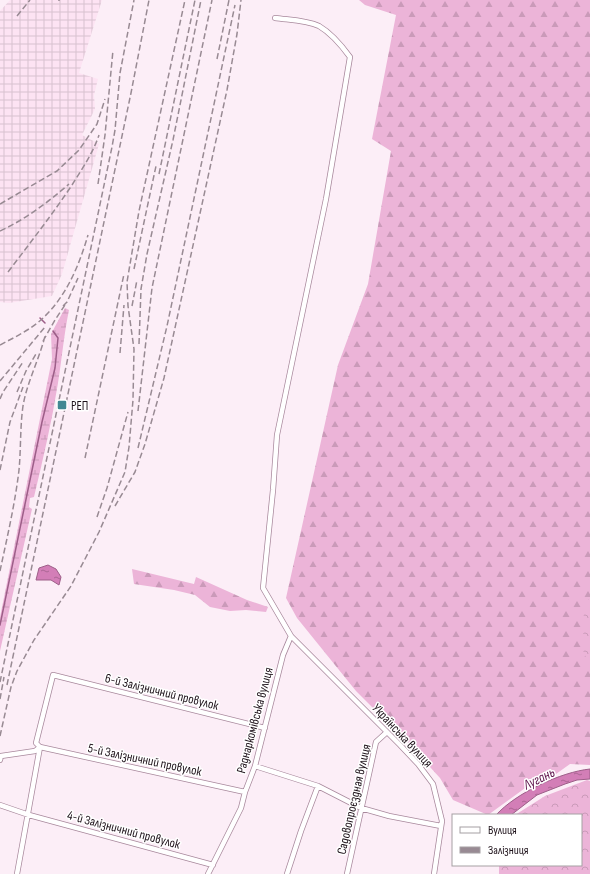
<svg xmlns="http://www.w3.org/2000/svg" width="590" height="874" font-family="'Sofia Sans Condensed',sans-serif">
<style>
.industrial{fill:url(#industrial-grid)}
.forest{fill:url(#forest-firs)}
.wetland{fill:url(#wetland-marsh)}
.park{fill:url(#park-crowns)}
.water{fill:url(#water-ripples);stroke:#9d5e88}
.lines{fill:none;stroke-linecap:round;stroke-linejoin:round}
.stream{stroke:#9d5e88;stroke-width:1.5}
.street-casing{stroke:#a8889c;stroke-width:6}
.street{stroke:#fff;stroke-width:4.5}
.rail{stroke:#988a93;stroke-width:1.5;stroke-dasharray:6 3;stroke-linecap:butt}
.poi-dot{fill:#428893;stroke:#fff;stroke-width:1.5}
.labels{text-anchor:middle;stroke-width:3;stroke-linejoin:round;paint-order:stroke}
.poi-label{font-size:13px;fill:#1e121a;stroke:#fff;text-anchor:start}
.street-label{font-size:13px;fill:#1e121a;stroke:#fff}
.water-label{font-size:14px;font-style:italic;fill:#5e134b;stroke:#fff}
</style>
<defs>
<pattern id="industrial-grid" width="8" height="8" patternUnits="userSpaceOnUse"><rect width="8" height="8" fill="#fde3f3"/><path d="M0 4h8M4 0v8" fill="none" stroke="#d8c2d0"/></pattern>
<pattern id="forest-firs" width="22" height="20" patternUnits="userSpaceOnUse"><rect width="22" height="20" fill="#ecb4d8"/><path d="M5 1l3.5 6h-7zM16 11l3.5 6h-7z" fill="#ca9ab9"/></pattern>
<pattern id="wetland-marsh" width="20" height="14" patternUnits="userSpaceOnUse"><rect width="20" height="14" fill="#ecb4d8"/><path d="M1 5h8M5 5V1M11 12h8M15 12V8" fill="none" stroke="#ca9ab9"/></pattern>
<pattern id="park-crowns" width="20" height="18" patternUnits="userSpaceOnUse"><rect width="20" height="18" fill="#ecb4d8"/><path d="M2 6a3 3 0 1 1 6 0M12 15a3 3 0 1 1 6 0" fill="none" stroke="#ca9ab9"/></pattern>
<pattern id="water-ripples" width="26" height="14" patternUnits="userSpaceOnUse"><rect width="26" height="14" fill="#d37eb7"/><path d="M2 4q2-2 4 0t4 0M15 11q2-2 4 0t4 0" fill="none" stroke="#ab6694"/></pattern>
</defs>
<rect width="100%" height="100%" fill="#fceef7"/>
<path class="industrial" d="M 10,0 L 102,0 L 79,73 L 98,79 L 94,95 L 95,109 L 82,135 L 99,144 L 62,274 L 52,296 L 9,303 L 0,302 L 0,11 Z"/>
<path class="forest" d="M 359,0 L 590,0 L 590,765 L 570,764 L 556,774 L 532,783 L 488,815 L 453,800 L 440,778 L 410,745 L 356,691 L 297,618 L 286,598 L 338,365 L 368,284 L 391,151 L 372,139 L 396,15 L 365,5 Z
M 132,569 L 194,584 L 196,577 L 247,600 L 268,607 L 266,612 L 246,610 L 230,611 L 210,607 L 195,595 L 174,590 L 134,584 Z"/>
<path class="wetland" d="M 65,308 L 69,310 C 64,334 62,358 58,383 C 52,421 43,459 34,497 L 30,498 L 29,507 L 32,509 L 0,651 L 0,617 L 52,359 L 51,334 Z"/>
<path class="park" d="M 590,597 L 590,668 L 583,650 L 584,606 Z
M 587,780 L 590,781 L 590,874 L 499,874 L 499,865 L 581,865 L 581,815 L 515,815 L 545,796 Z"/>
<path class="water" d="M 48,565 L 56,569 L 61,577 L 59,585 L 51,580 L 36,580 L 39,568 Z
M 590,769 L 590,779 L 577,780 L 565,784 L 537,795 L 511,815 L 496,815 C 516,793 561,772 590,769 Z"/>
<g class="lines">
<path class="stream" d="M 40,318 L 45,323
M 0,625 L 42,422 L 55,368 L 58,338 L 53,331"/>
<g class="street-casing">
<path id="street" d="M 275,18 C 289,20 306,20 319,26 C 331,33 342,46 350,57 L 326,199 L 277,435 L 273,490 L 263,588 L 291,636 L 400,745 L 418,764 L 433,784 L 442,821 L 434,874
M 0,760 L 1,756 L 35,751 L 40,747 L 245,792
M 255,766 L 318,786 L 361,808 L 389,816 L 441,826
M 0,805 L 29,815 L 213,865
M 17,874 L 40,747 L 36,743 L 53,675 L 265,728
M 208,874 L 241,808 L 245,792 L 255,766 L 283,655 L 291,636
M 287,874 L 301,831 L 318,786
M 347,874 L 376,742 L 387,732"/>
</g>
<use href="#street" class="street"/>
<path class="rail" d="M 59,1 L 59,0
M 17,16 L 30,0
M 217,59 L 229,0
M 159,174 L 195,0
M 98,184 L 105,135 L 113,50
M 0,204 L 57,171 L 79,150 L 97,124 L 105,99
M 0,231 C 26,219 47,203 69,184
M 134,269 L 156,166
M 8,272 C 30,243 52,215 72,185 C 82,169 93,153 99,135
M 63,306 L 67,302 L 78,278
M 132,306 L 137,280
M 43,341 L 55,320 L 67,302
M 139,344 L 141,289 L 147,254 L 173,140 L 201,0
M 0,345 C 15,337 30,330 42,319 C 66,297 79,266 88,235
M 120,353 L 124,305
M 0,381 L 45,327
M 17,392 L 26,371 L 36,354
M 0,399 L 3,392 L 23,362
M 138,411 L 152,288 L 212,0
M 138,448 L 167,326 L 235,5
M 85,458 L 124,274
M 0,470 L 10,422 L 23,387
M 115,506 L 135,472 L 145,444 L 164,378 L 227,90 L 237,34 L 241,0
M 97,517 L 107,488 L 128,412
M 0,571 C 7,538 15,504 19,470 C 21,449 20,427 23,406 C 27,382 39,360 45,336
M 0,682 L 112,147 L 115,130 L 120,73 L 134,0
M 7,685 L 131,93 L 149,0
M 0,699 L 4,677
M 0,736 L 11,687 L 17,671 L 34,640 L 71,586 L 99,532 L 125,472 L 129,447 L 133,400 L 134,349 L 128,306 L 127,282 L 139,211 L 185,0"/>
</g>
<rect class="poi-dot" x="57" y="400" width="10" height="10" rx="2"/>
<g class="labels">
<g class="poi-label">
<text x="71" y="410">РЕП</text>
</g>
<g class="street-label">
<text transform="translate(162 691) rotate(14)" y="5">6-й Залізничний провулок</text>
<text transform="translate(254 720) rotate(-75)" y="5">Раднаркомівська вулиця</text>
<text transform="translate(403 735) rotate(47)" y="5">Українська вулиця</text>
<text transform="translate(145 759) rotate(12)" y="5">5-й Залізничний провулок</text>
<text transform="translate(353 799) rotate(-77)" y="5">Садовопроєздная вулиця</text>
<text transform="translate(124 829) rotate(15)" y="5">4-й Залізничний провулок</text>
</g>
<g class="water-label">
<text transform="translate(539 778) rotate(-26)" y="5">Лугань</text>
</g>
</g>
<rect x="452" y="814" width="130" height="52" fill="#ffffff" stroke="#a5a0a3"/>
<rect x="460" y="827" width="20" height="6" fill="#ffffff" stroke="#a5a0a3"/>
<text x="488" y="834" font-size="12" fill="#1e121a">Вулиця</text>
<rect x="460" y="847" width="20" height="6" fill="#988a93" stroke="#a5a0a3"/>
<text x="488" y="854" font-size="12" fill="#1e121a">Залізниця</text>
</svg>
